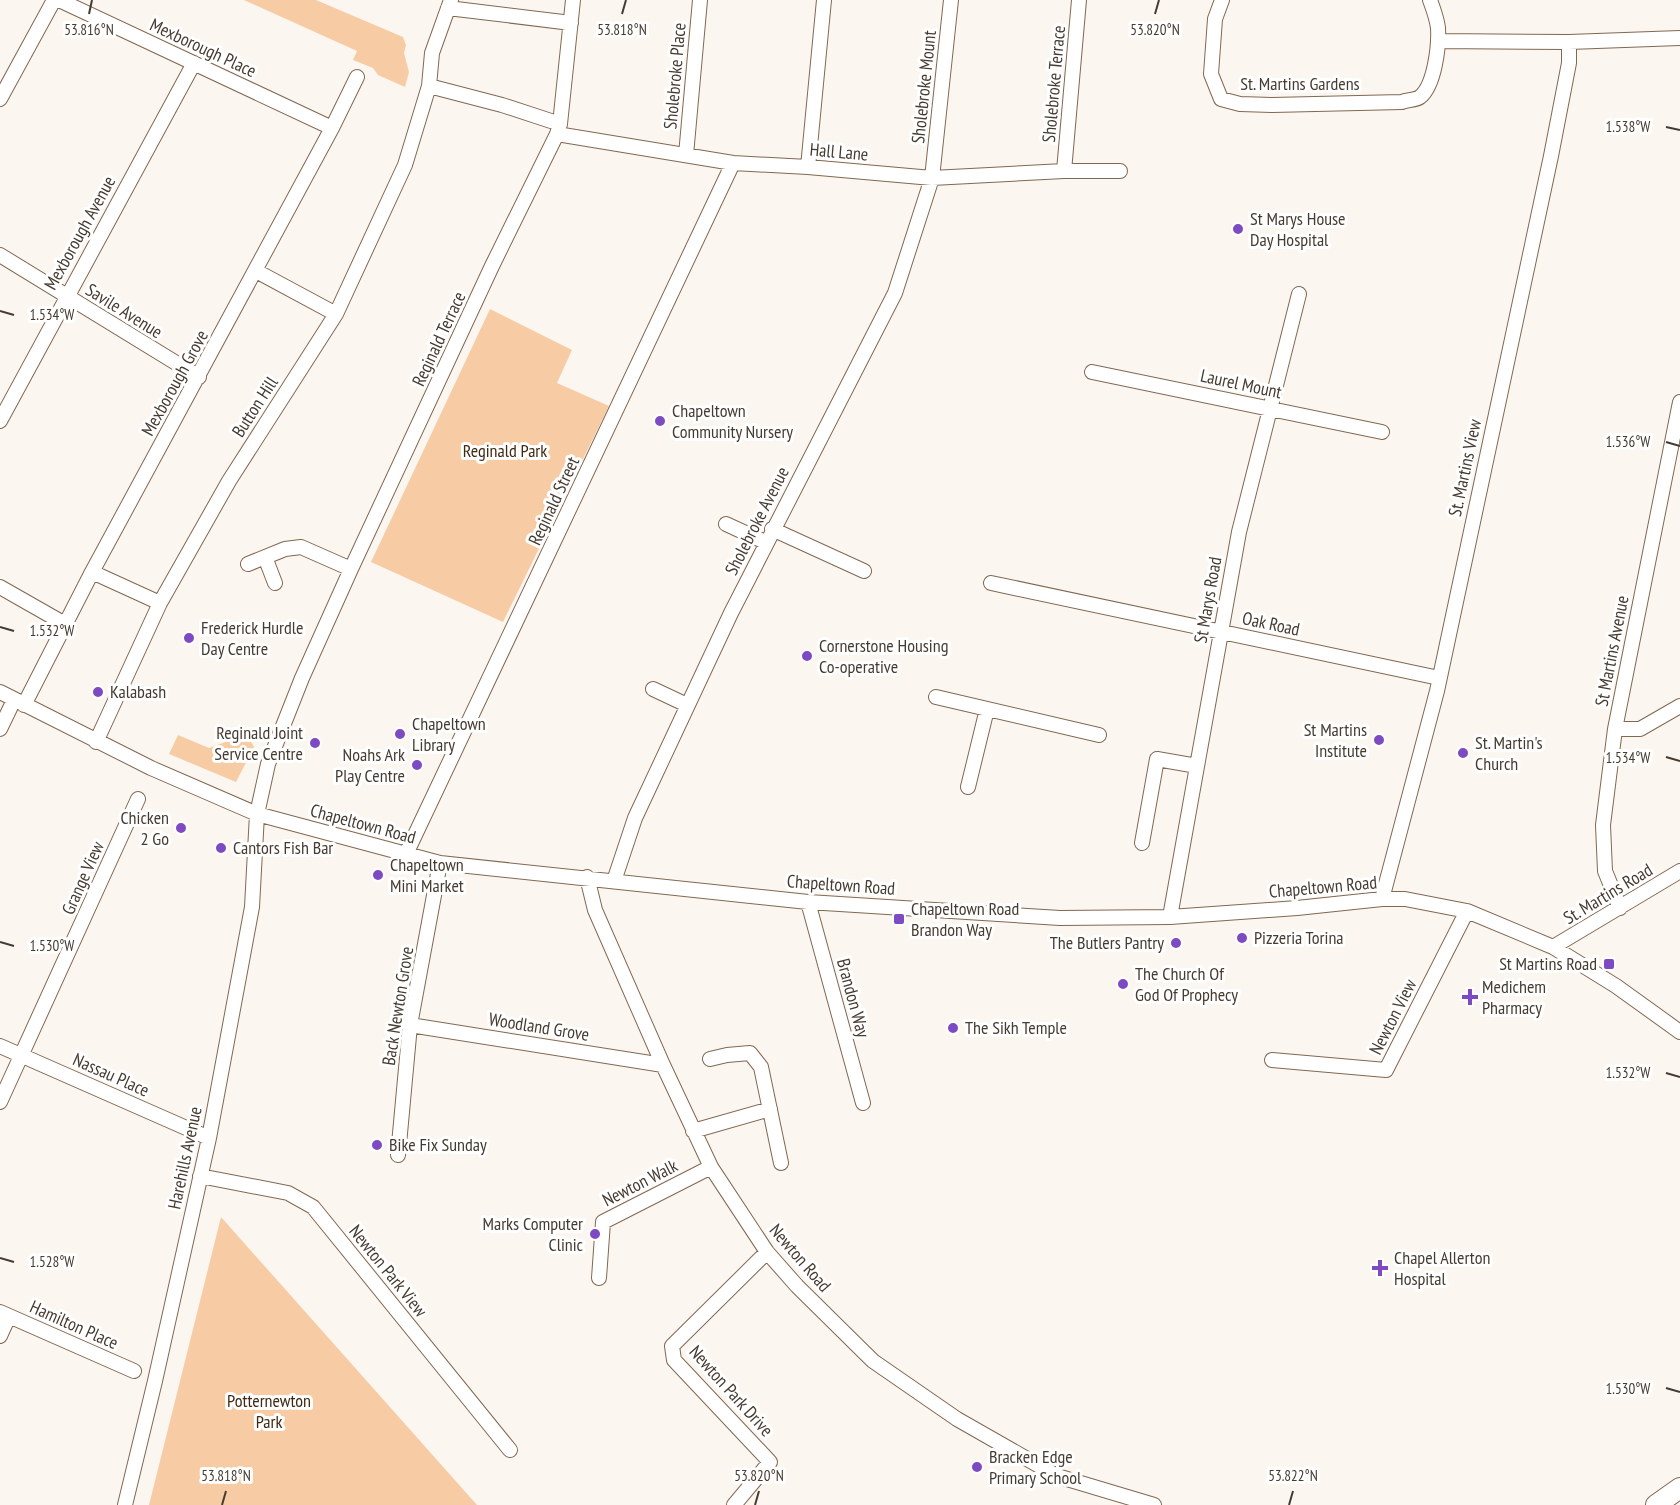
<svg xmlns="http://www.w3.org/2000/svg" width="1680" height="1505" font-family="'PT Sans Narrow',sans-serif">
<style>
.green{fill:#f7cca5}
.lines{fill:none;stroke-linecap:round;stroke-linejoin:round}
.minor-casing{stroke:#816851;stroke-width:16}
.secondary-casing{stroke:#816851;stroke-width:22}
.minor{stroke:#fff;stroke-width:14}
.secondary{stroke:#fff;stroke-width:20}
.ticks{fill:none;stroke:#463b30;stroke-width:2}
.poi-dot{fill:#7d4ac2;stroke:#fff;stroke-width:2}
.labels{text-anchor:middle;stroke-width:6;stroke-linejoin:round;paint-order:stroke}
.street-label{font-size:18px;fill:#463b30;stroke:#fff}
.poi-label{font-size:18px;fill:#463b30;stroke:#fff;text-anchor:start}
.park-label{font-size:18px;fill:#402912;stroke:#fff}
.ticks-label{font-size:15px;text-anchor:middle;fill:#463b30;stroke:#fff;stroke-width:6;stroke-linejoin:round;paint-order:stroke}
</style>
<rect width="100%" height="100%" fill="#fcf6f1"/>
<path class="green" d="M 244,0 L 316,0 L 403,37 L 406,45 L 404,53 L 409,72 L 405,87 L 378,75 L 373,68 L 353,60 L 357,51 Z
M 490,309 L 572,350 L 557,383 L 609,406 L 503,622 L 371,562 Z
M 247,734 L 254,747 L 236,782 L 169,754 L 178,735 L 209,748 Z
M 221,1217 L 477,1505 L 149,1505 Z"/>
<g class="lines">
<g class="minor-casing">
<path id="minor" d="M 59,0 L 332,128
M 1222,0 L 1215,19 L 1211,74 L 1221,99 L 1240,104 L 1272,105 L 1402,102 C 1407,100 1416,100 1420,97 C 1435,85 1439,45 1438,28 C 1437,19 1433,8 1430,0
M 448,8 L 571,23
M 1438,41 L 1569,42 L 1680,38
M 429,86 L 502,105 L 551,121
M 0,99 L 54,0
M 557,134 L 733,163 L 808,167 L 932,178 L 1064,171 L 1120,171
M 686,155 L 700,0
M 808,167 L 824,0
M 1064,171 L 1079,0
M 0,255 L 199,377
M 256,271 L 336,314
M 1092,372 L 1382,432
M 0,421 L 194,63
M 726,524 L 765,542
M 772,529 L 864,571
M 265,557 L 275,583
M 248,564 L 285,549 L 301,547 L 351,569
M 92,572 L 160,603
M 991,583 L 1439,678
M 0,587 L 65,624
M 653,689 L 687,705
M 0,692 L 151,768 L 257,814 L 440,863 L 808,902 L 1060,918 L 1170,917 L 1297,908 L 1382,899 L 1405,899 L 1467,911 L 1553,947 L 1616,986 L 1680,1032
M 936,697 L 1099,735
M 24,705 L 92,572 L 332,128 L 357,77
M 0,729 L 14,700
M 1615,729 L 1640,729 L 1680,706
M 96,742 L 160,603 L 229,481 L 336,314 L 405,165 L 429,86 L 432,53 L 451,0
M 968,787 L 987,709
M 1142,843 L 1157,759 L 1197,766
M 406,854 L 733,163
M 587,877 L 595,910 L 663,1065 L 711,1167 L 767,1252 L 797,1286 L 873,1361 L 957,1419 L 1057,1476 L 1154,1505
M 614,881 L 635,818 L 731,613 L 895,293 L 932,178 L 951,0
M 1382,899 L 1437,691 L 1551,156 L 1569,63 L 1569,42
M 808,902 L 863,1103
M 1620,908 L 1605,871 L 1603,825 L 1615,729 L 1680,402
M 1170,917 L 1239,532 L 1299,294
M 1553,947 L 1680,871
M 410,1025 L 663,1065
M 0,1046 L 209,1138
M 710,1059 L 727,1055 L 750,1053 L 761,1067 L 781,1163
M 1272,1060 L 1386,1070 L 1467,911
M 0,1102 L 138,799
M 693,1131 L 770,1109
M 398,1155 L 410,1025 L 440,863
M 200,1176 L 288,1193 L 313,1207 L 510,1450
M 599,1278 L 603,1222 L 711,1167
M 0,1312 L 134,1371
M 0,1336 L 9,1316
M 125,1505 L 155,1381 L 209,1138 L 252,907 L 257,814 L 268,764 L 302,678 L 351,569 L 492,266 L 557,134 L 560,124 L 573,0
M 734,1505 L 770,1462 L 674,1360 L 672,1346 L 767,1252"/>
</g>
<g class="secondary-casing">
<path id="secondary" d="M 1656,1505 L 1680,1488"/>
</g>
<use href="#minor" class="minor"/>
<use href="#secondary" class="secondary"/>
</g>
<path class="ticks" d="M 89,14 L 92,0M 622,14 L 626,0M 1155,14 L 1159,0M 1666,127 L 1680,130M 0,311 L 14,315M 1666,442 L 1680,446M 0,627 L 14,631M 1666,757 L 1680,761M 0,942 L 14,946M 1666,1073 L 1680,1077M 0,1258 L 14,1262M 1666,1388 L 1680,1392M 222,1505 L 226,1491M 755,1505 L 759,1491M 1289,1505 L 1293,1491"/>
<g class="poi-dot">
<circle cx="1238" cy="229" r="6"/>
<circle cx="660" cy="421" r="6"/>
<circle cx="189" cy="638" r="6"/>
<circle cx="807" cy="656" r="6"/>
<circle cx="98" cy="692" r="6"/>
<circle cx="400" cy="734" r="6"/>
<circle cx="1379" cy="740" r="6"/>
<circle cx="315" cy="743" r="6"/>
<circle cx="1463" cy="753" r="6"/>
<circle cx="417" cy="765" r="6"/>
<circle cx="181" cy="828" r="6"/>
<circle cx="221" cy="848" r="6"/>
<circle cx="378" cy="875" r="6"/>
<rect x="893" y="913" width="12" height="12" rx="3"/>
<circle cx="1242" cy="938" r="6"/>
<circle cx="1176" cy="943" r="6"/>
<rect x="1603" y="958" width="12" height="12" rx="3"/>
<circle cx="1123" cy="984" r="6"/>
<path d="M1467 988h6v6h6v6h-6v6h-6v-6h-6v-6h6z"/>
<circle cx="953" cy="1028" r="6"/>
<circle cx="377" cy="1145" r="6"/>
<circle cx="595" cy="1234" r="6"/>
<path d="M1377 1259h6v6h6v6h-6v6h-6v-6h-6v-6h6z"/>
<circle cx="977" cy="1467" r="6"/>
</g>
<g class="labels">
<g class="street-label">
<text transform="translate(203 48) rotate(25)" y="6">Mexborough Place</text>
<text transform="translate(675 76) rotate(-85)" y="6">Sholebroke Place</text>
<text transform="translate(1054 84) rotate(-85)" y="6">Sholebroke Terrace</text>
<text x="1300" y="90">St. Martins Gardens</text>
<text transform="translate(924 87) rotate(-84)" y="6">Sholebroke Mount</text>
<text transform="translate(839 152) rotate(5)" y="6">Hall Lane</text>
<text transform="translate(80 233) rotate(-61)" y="6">Mexborough Avenue</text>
<text transform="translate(124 311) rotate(32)" y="6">Savile Avenue</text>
<text transform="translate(439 339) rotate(-65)" y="6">Reginald Terrace</text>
<text transform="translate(175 383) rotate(-61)" y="6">Mexborough Grove</text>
<text transform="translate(1241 384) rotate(12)" y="6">Laurel Mount</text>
<text transform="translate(255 407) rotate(-57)" y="6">Button Hill</text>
<text transform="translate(1465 468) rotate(-78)" y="6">St. Martins View</text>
<text transform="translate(554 501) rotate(-65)" y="6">Reginald Street</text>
<text transform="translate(757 521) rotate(-63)" y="6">Sholebroke Avenue</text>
<text transform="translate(1208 600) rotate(-80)" y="6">St Marys Road</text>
<text transform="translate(1271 624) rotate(12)" y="6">Oak Road</text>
<text transform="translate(1612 651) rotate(-79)" y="6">St Martins Avenue</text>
<text transform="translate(363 824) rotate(15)" y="6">Chapeltown Road</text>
<text transform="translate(83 878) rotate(-66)" y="6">Grange View</text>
<text transform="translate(841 885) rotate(4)" y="6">Chapeltown Road</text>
<text transform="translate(1323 887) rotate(-5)" y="6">Chapeltown Road</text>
<text transform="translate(1608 894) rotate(-31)" y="6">St. Martins Road</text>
<text transform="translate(853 998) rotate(75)" y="6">Brandon Way</text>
<text transform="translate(398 1006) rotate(-81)" y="6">Back Newton Grove</text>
<text transform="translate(1393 1017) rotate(-63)" y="6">Newton View</text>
<text transform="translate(539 1027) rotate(9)" y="6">Woodland Grove</text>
<text transform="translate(111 1075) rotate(24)" y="6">Nassau Place</text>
<text transform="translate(185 1158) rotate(-78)" y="6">Harehills Avenue</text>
<text transform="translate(640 1183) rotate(-27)" y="6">Newton Walk</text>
<text transform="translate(800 1258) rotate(49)" y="6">Newton Road</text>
<text transform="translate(388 1271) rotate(51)" y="6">Newton Park View</text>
<text transform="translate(74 1325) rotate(24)" y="6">Hamilton Place</text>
<text transform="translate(731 1391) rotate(48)" y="6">Newton Park Drive</text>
</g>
<g class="poi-label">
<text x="1250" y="225">St Marys House<tspan x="1250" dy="21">Day Hospital</tspan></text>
<text x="672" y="417">Chapeltown<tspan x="672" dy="21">Community Nursery</tspan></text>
<text x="201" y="634">Frederick Hurdle<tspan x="201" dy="21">Day Centre</tspan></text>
<text x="819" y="652">Cornerstone Housing<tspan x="819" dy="21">Co-operative</tspan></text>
<text x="110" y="698">Kalabash</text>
<text x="412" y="730">Chapeltown<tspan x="412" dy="21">Library</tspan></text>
<text x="1367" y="736" text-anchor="end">St Martins<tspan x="1367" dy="21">Institute</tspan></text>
<text x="303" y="739" text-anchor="end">Reginald Joint<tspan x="303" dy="21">Service Centre</tspan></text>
<text x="1475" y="749">St. Martin's<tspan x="1475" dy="21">Church</tspan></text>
<text x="405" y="761" text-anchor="end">Noahs Ark<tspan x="405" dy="21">Play Centre</tspan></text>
<text x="169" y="824" text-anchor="end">Chicken<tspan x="169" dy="21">2 Go</tspan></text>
<text x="233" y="854">Cantors Fish Bar</text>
<text x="390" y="871">Chapeltown<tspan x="390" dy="21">Mini Market</tspan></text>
<text x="911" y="915">Chapeltown Road<tspan x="911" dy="21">Brandon Way</tspan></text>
<text x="1254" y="944">Pizzeria Torina</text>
<text x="1164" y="949" text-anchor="end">The Butlers Pantry</text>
<text x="1597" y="970" text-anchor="end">St Martins Road</text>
<text x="1135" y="980">The Church Of<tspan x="1135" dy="21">God Of Prophecy</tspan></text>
<text x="1482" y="993">Medichem<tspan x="1482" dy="21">Pharmacy</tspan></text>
<text x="965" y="1034">The Sikh Temple</text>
<text x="389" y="1151">Bike Fix Sunday</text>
<text x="583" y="1230" text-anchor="end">Marks Computer<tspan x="583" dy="21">Clinic</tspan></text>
<text x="1394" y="1264">Chapel Allerton<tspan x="1394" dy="21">Hospital</tspan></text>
<text x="989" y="1463">Bracken Edge<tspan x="989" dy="21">Primary School</tspan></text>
</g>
<g class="park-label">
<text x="505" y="457">Reginald Park</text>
<text x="269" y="1407">Potternewton<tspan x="269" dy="21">Park</tspan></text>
</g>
</g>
<g class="ticks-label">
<text x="89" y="35">53.816°N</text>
<text x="622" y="35">53.818°N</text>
<text x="1155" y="35">53.820°N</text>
<text x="1628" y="132">1.538°W</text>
<text x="52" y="320">1.534°W</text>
<text x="1628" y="447">1.536°W</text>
<text x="52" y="636">1.532°W</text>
<text x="1628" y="763">1.534°W</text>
<text x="52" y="951">1.530°W</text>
<text x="1628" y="1078">1.532°W</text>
<text x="52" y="1267">1.528°W</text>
<text x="1628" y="1394">1.530°W</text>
<text x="226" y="1481">53.818°N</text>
<text x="759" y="1481">53.820°N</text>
<text x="1293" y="1481">53.822°N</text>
</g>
</svg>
